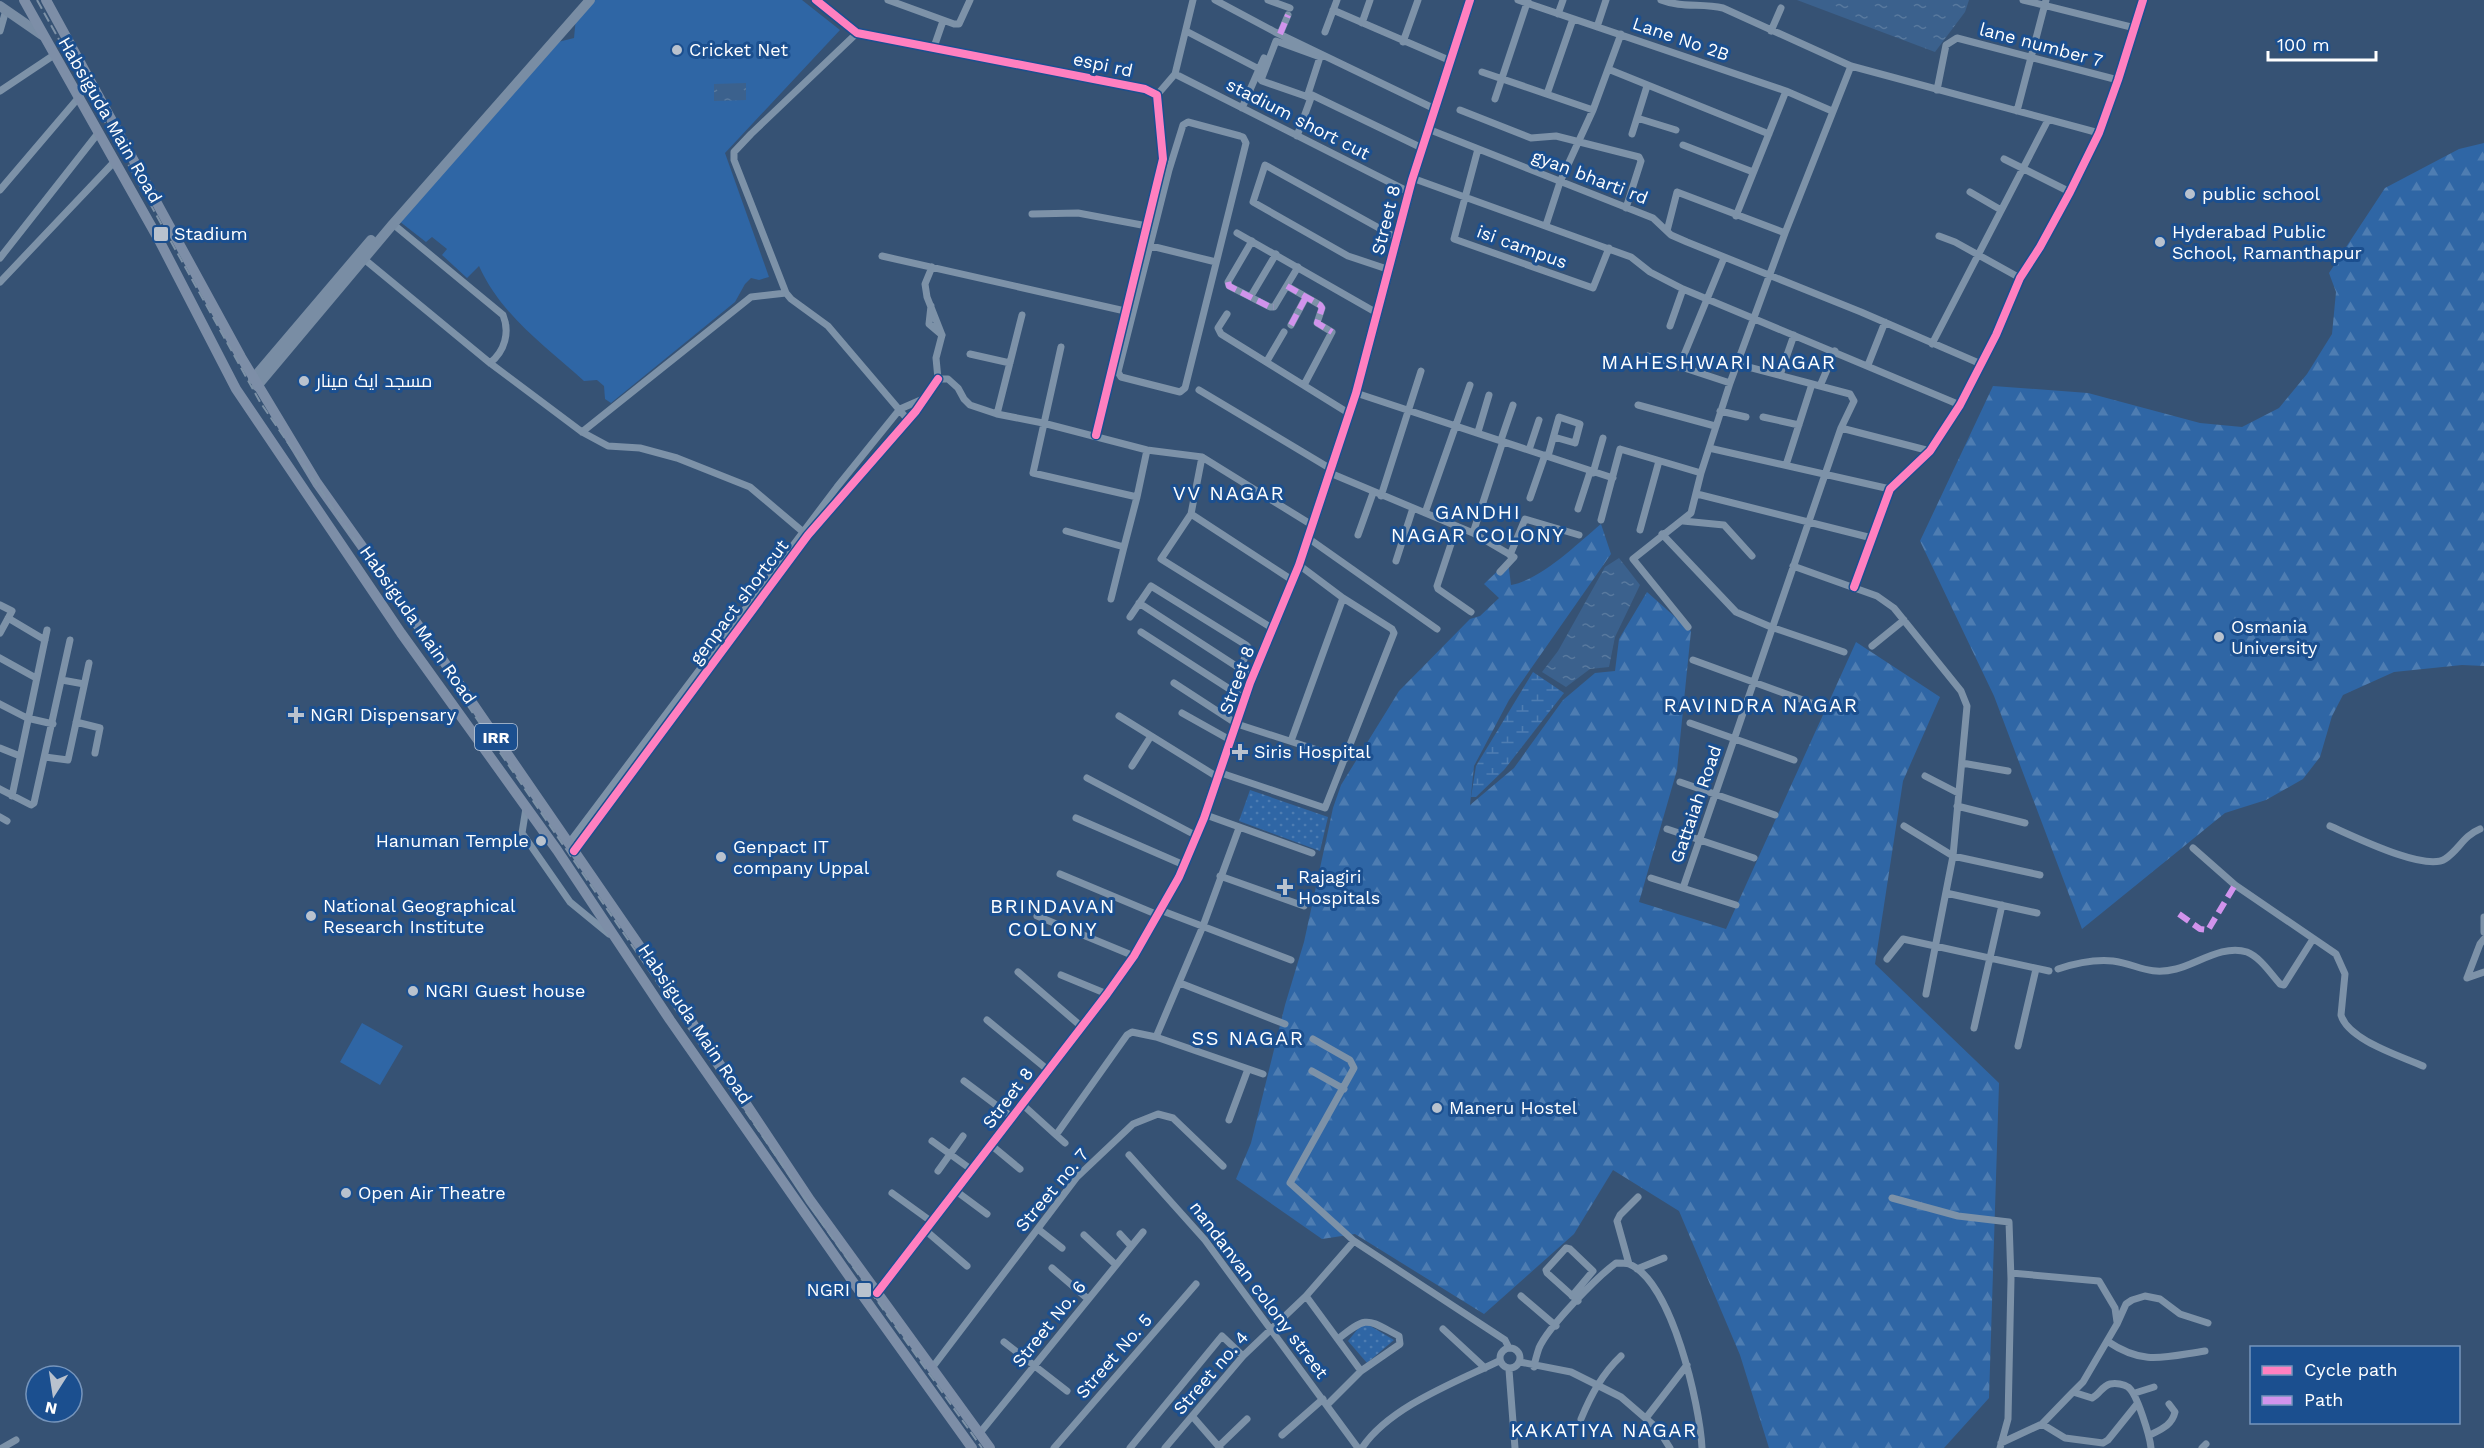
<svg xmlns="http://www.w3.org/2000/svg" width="2484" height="1448" font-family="'Work Sans',Cairo,sans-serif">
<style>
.grass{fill:#2f66a5}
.forest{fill:url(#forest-firs)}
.wetland{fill:url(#wetland-marsh)}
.park{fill:url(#park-dots)}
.water{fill:url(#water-ripples)}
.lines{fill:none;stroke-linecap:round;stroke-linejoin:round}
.street{stroke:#7d92a8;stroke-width:7}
.secondary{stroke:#798da4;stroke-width:10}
.primary{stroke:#7d8ea7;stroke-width:10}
.rail{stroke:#7e92a7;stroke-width:2;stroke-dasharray:10 4.5;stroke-linecap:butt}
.quiet{stroke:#d193ec;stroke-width:6;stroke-dasharray:12 6;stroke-linecap:butt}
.cycleway-casing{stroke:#1b4f8f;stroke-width:11}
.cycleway{stroke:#ff80c0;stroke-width:8}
.poi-dot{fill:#b9c2ce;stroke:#1b4f8f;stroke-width:2}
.labels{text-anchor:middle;stroke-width:6;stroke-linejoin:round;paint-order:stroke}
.shield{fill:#1b4f8f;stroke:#bbcadd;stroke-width:1.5}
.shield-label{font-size:16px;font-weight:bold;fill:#fff}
.street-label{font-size:18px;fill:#fff;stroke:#1b4f8f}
.poi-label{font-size:18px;fill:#fff;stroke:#1b4f8f;text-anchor:start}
.neighbourhood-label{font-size:20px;letter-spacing:1.5px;fill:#fff;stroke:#1b4f8f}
</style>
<defs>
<pattern id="forest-firs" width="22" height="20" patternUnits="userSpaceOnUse" patternTransform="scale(1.5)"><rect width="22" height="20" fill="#2f66a5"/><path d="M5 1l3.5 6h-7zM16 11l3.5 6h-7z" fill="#4e7db2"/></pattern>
<pattern id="wetland-marsh" width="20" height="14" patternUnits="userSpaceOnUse" patternTransform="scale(1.5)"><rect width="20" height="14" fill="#2f66a5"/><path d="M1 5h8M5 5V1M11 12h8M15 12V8" fill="none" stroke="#4e7db2"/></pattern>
<pattern id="park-dots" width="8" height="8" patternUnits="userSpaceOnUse" patternTransform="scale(1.5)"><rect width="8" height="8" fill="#2f66a5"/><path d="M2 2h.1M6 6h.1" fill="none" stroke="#4e7db2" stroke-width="1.8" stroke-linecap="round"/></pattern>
<pattern id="water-ripples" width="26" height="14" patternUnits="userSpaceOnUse" patternTransform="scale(1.5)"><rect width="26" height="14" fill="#3b618d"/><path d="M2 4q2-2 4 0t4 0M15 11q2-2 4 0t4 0" fill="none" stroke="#58799e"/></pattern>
</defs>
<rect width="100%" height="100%" fill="#365274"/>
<path class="grass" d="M 590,0 L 802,0 L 840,30 L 725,153 L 769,277 L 759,280 L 751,278 L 745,284 L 735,302 L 611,403 L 605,399 L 604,386 L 597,380 L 584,381 C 545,346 501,315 479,266 L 467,278 L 442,255 L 447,249 L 432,237 L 426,242 L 399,221 L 558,42 L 574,38 L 576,17 Z
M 362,1023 L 403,1046 L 380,1085 L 340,1062 Z"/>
<path class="forest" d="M 2484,143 L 2484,666 L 2462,665 L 2394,672 L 2343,695 L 2332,716 L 2320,757 L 2303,779 L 2266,800 L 2225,813 L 2082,929 L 1994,696 L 1920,541 L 1993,386 L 2088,393 L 2200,423 L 2242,427 L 2279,408 L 2307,374 L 2332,334 L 2336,292 L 2329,273 L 2385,188 L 2459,149 Z
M 1601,524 L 1611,554 L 1509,700 L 1474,766 L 1470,805 L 1514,768 L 1563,700 L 1595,673 L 1615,671 L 1619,639 L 1647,592 L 1691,631 L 1677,770 L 1639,902 L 1726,929 L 1856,642 L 1940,697 L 1903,781 L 1875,964 L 1999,1083 L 1989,1398 L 1944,1448 L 1769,1448 L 1740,1355 L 1679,1211 L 1613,1170 L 1574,1234 L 1484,1314 L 1355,1234 L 1322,1239 L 1236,1179 L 1251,1143 L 1285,1005 L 1304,942 L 1333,808 L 1341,785 L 1399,691 L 1470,619 L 1480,616 L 1499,598 L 1484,584 L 1508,561 L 1511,585 C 1542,579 1577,544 1601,524 Z"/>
<path class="wetland" d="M 1533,672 L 1564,693 L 1504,770 L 1476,797 L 1471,797 L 1476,766 Z"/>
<path class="park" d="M 1250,790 L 1328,817 L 1320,851 L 1239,821 Z
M 1367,1324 L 1394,1340 L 1367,1363 L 1348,1341 L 1361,1325 Z"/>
<path class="water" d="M 1797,0 L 1969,0 L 1965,12 L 1935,52 Z
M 746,83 L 746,100 L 714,101 L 714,84 Z
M 1619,558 L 1640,585 L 1615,637 L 1609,667 L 1590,669 L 1566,687 L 1542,672 L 1558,651 L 1605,567 Z"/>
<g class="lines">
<path class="street" d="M 816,0 L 857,33 L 1145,89 L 1157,95 L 1163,159 L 1096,435
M 888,0 L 954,24 L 959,24 L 970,0
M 1215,0 L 1275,32 L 1435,109
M 1268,0 L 1290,8
M 1518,0 L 1786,91 L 1832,111
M 1661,0 C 1681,8 1702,3 1723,8 L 1851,66 L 2099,133
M 2023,0 L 2135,28
M 1333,10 L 1451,61
M 1558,14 L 1563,0
M 1362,23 L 1370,0
M 1597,27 L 1606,0
M 0,31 L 6,10
M 1186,31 L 1259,69
M 1771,31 L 1781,8
M 1325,32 L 1337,0
M 857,33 L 751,134 L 734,152 L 734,160 L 786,293 L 791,299 L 828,326 L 908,420
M 1280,34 L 1288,15
M 1403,42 L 1418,0
M 934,47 L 943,21
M 1608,69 L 1769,134
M 1482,72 L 1593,110
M 1175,74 L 1409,192
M 1937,90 L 1946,45 L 1957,38 L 2118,80
M 0,91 L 54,55
M 1547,94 L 1573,19
M 1157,95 L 1175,74 L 1193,0
M 1312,95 L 1422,148
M 1307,97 L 1320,57 L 1276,41 L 1261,80 L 1262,81 L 1311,98
M 1495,99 L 1528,0
M 1242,108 L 1264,58
M 1460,110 L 1531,138 L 1556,136 L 1639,157 L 1641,161 L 1626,208
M 2017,111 L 2046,0
M 1637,118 L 1676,130
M 1188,122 L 1240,136 L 1243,137 L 1246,143 L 1185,388 L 1180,392 L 1121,377 L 1118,372 L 1169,170 L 1183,125 Z
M 1428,129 L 1653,218 L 1671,235 L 1687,242 L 1861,312 L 1981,364
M 1632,134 L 1647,86
M 1297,136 L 1312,95
M 1683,145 L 1753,172
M 1478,149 L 1454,239 L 1593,288 L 1609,248
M 2004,159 L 2070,192
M 1412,178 L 1631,257 L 1650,272 L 1683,289 L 1960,405
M 0,190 L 80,96
M 1970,192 L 2001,210
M 1032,214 L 1078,213 L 1147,226
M 1736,216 L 1786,91
M 393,224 L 503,315 C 510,332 505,351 490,363
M 1546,225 L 1560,182 L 1593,110 L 1621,34
M 1667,231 L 1677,192 L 1785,233
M 1237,233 L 1377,313
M 1939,236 L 1955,242 L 2020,278
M 1252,241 L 1228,282 L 1229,286 L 1270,307 L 1274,307 L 1298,267
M 1147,245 L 1216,262
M 882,256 L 1125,311
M 0,258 L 99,132
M 364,259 L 490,363 L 582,432 L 608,446 L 640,448 L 677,458 L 750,487 L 802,531
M 932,267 L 925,284 L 927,297 L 942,335 L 936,358 L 938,379
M 1390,270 L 1348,256 L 1253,202 L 1265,165 L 1397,238
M 0,282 L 115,161
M 1287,286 L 1320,305 L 1322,308 L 1317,323 L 1332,332 L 1304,385
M 1251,296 L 1276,254
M 931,306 L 929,324 L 942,335
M 1227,314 L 1218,328 L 1221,334 L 1350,414
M 1291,325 L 1306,297
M 1670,326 L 1683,289
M 1932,344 L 2048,120
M 1061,347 L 1033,473 L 1137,497 L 1124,547
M 970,354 L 1010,363
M 1648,356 L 1730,383
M 1267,361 L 1284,332
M 1737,364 L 1850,394 L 1854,401 L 1841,428
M 1868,365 L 1885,322
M 1679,367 L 1724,258
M 1780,375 L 1794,335
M 938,379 L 948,379 L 958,388 L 964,399 L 970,405 L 997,414 L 1043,423 L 1147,450 L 1202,457 L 1312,525
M 1820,386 L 1835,351
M 1199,390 L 1331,469
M 1356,393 L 1613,478
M 1638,405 L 1715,426
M 1720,411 L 1746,417
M 997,414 L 1022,315
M 1763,417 L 1799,425
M 582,432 L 751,297 L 786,293
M 1478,432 L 1489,395
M 1501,440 L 1513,405
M 1709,448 L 1890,489
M 1529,450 L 1539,420
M 1548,456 L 1559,417 L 1580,424 L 1575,443 L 1554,437
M 1786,465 L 1812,384
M 1330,473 L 1473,533 L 1514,557 L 1500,572
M 1593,473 L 1603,438
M 1697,494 L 1872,538
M 1381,496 L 1421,371
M 1137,497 L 1147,450
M 1530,498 L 1545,455
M 1578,509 L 1590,472
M 1425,513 L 1470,385
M 1191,514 L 1202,457
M 1601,520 L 1620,449 L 1701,473
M 1683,521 L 1724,525 L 1752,556
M 1457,526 L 1437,586 L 1438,589 L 1471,612
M 1640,530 L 1659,461
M 1066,531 L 1124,547 L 1111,599
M 1473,533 L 1503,441
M 1662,534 L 1736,612 L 1771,627 L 1844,652
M 1358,535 L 1373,493
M 1308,538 L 1437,629
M 1510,555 L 1525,519 L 1579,535
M 1396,561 L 1413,508
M 1793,566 L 1877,596 L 1894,608 L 1961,691 L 1967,706 L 1953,856 L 1926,994
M 1854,587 L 1890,489 L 1930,451 L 1960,405 L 1996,335 L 2020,278 L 2040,247 L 2070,192 L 2099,133 L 2118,80 L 2143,0
M 1139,603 L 1253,677
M 0,605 L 12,611 L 0,633
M 1130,617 L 1151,586 L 1246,645 L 1248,647 L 1241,669
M 8,618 L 45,640
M 1688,627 L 1633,559 L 1691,513 L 1701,473 L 1730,383 L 1785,233 L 1851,66
M 1272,628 L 1161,559 L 1191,514 L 1292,580
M 1141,632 L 1245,699
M 1872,646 L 1904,620
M 0,658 L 36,678
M 1693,660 L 1822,707
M 62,680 L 84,684
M 1174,683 L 1237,724 L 1345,759
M 0,704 L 27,718 L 53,724
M 1182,713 L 1232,741
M 1119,716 L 1219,778
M 76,722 L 100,728 L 95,753
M 1690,723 L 1794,760
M 1291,741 L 1343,598
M 0,748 L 20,756
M 45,757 L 68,760 L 89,663
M 1962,763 L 2008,771
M 1132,766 L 1151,736
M 1221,773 L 1325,808 L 1394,633 L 1392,629 L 1343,598 L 1299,565
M 1925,776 L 1958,793
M 1087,778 L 1197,836
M 1680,782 L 1775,815
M 0,789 L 31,805 L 34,803 L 70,640
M 12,796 L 47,630
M 1957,806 L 2025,823
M 526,808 L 522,833 L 570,902 L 609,934
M 1206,815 L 1312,853
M 0,817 L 7,821
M 1076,818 L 1184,865
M 1904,826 L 1953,856 L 2040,875
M 2330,826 C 2351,835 2425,872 2445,859 C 2459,850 2463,836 2480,829
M 1667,829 L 1754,858
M 569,843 L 837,487 L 900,409 L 923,399
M 2193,848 L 2235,885 L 2336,954 L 2345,974 L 2341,1015 C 2348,1040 2401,1056 2423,1066
M 574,851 L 808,535 L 916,411 L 938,379
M 1060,874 L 1158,915
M 1220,876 L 1304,906
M 1651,878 L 1736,905
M 1683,888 L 1841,428 L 1930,451
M 1946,893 L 2037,913
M 1160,910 L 1291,960
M 1037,916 L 1134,956
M 2484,917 L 2484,932
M 1887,959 L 1903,939 L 2049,971
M 2058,969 C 2076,963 2093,959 2113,961 C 2137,964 2148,976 2176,969 C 2197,964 2223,944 2247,952 C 2260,957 2271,974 2280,984 L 2284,985 L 2313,939
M 1018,972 L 1082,1027
M 1061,975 L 1107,994
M 2467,978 L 2480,944 L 2484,939
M 2467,978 L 2484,972
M 1180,983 L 1285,1024
M 987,1020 L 1048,1070
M 1974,1028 L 2002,905
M 1156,1037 L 1203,926 L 1239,828
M 1313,1039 L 1350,1060 L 1354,1068 L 1290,1183 L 1354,1241 L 1505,1340 L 1509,1348
M 2018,1046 L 2036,969
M 1312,1071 L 1344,1089
M 964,1081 L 1012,1117
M 1023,1105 L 1056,1135 L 1127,1035 L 1132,1032 L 1156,1037 L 1263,1074
M 1229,1120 L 1248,1069
M 1056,1135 L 1065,1143
M 932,1141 L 972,1170
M 991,1145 L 1020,1169
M 1129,1155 L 1205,1240 L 1358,1448
M 938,1171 L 963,1136
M 956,1191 L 987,1214
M 892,1193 L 932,1222
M 1892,1198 L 1958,1216 L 2009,1222 L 2011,1279 L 2008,1419 L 2000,1448
M 1038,1229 L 1062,1248
M 925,1230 L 967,1266
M 1120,1234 L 1131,1246
M 1084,1235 L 1116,1265
M 1629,1264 L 1617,1221 L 1620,1215 L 1638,1197
M 1052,1268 L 1088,1299
M 1637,1269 L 1664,1258
M 2011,1273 L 2099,1281 L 2115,1308 L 2117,1322
M 1306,1296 L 1361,1371
M 1521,1296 L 1556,1326
M 1572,1296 L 1593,1271 L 1570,1249 L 1566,1248 L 1546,1270 L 1547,1273 L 1578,1301
M 1443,1329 L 1485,1368
M 2107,1341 C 2144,1366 2164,1357 2205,1351
M 1004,1342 L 1067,1391
M1500 1358a10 10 0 1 1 20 0a10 10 0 1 1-20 0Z
M 1520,1362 L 1571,1372 L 1621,1397 L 1658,1429 L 1670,1448
M 1534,1367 C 1535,1361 1537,1354 1539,1348 C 1548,1327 1597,1277 1616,1263 C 1620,1263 1626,1263 1629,1264 C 1672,1281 1700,1406 1702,1448
M 932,1368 L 1077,1177 L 1133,1124 L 1158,1114 L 1173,1118 L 1223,1166
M 1509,1370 L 1515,1448
M 2135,1393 L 2154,1387
M 1328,1404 L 1361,1371 L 1400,1344 L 1399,1336 C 1366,1319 1368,1315 1338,1339
M 1193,1417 L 1220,1448
M 1646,1418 L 1687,1365
M 1581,1419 C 1591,1395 1602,1374 1621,1356
M 2042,1424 L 2073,1392
M 979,1434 L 1143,1232
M 1282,1435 L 1323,1399
M 2150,1435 C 2162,1429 2172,1425 2175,1412 L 2169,1404
M 2001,1443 L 2042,1424 L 2065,1438 L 2103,1443 L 2108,1440 L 2137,1404
M 1219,1446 L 1247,1419
M 2,1448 L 16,1440
M 1054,1448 L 1196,1284
M 1130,1448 L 1222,1336 L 1243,1356
M 1165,1448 L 1243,1356 L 1306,1296 L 1354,1241
M 1362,1448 C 1389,1407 1456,1382 1499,1361
M 2151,1448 C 2150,1437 2137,1393 2128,1387 C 2124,1384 2116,1383 2110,1384 C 2102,1386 2100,1394 2092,1398 L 2073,1392 L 2083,1382 L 2117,1324 L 2126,1304 L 2132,1300 L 2145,1296 L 2160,1299 L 2180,1314 L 2208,1323
M 2202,1448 L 2206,1444"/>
<path class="secondary" d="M 0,6 L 42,35
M 253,379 L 371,240
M 257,386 L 393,224 L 590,0
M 877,1293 L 1107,994 L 1134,956 L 1179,877 L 1204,818 L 1250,683 L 1299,565 L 1356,393 L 1412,180 L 1470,0"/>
<path class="primary" d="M 24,0 L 159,240 L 236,389 L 401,633 L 557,850 L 670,1020 L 865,1299 L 972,1448
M 46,0 L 241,357 L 317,483 L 440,656 L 685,1012 L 810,1200 L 990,1448"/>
<path class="rail" d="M 37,0 L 260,402 L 826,1229 L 982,1448"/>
<path class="quiet" d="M 1280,34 L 1288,15
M 1228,282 L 1229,286 L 1270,307 L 1274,307
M 1287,286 L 1320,305 L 1322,308 L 1317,323 L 1332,332
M 1291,325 L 1306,297
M 2179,914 L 2200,929 L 2208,930 L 2235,885"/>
<g class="cycleway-casing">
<path id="cycleway" d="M 816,0 L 857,33 L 1145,89 L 1157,95 L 1163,159 L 1096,435
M 1854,587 L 1890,489 L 1930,451 L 1960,405 L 1996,335 L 2020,278 L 2040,247 L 2070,192 L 2099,133 L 2118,80 L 2143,0
M 574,851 L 808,535 L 916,411 L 938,379
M 877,1293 L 1107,994 L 1134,956 L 1179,877 L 1204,818 L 1250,683 L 1299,565 L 1356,393 L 1412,180 L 1470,0"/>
</g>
<use href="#cycleway" class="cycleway"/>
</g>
<g class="poi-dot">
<circle cx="677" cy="50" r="6"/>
<circle cx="2190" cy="194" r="6"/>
<rect x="153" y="226" width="16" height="16" rx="3"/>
<circle cx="2160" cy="242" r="6"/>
<circle cx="304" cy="381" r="6"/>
<circle cx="2219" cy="637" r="6"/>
<path d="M293 706h6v6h6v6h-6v6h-6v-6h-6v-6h6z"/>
<path d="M1237 743h6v6h6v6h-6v6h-6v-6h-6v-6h6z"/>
<circle cx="541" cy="841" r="6"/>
<circle cx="721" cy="857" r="6"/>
<path d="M1282 878h6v6h6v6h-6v6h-6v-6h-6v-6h6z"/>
<circle cx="311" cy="916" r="6"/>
<circle cx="413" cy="991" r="6"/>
<circle cx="1437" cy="1108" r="6"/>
<circle cx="346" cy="1193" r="6"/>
<rect x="856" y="1282" width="16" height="16" rx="3"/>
</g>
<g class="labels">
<rect class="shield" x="475" y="724" width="42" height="26" rx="4.5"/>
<g class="shield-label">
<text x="496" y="743">IRR</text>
</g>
<g class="street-label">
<text transform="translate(1681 39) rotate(19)" y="6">Lane No 2B</text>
<text transform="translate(2041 45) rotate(15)" y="6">lane number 7</text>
<text transform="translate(1103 65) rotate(12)" y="6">espi rd</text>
<text transform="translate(1298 119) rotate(27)" y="6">stadium short cut</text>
<text transform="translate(110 120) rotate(60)" y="6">Habsiguda Main Road</text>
<text transform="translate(1590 177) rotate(21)" y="6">gyan bharti rd</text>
<text transform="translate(1386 220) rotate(-76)" y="6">Street 8</text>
<text transform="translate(1522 247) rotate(20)" y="6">isi campus</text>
<text transform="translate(739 602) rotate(-53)" y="6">genpact shortcut</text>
<text transform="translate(418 625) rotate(55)" y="6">Habsiguda Main Road</text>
<text transform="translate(1237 680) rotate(-70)" y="6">Street 8</text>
<text transform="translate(1696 804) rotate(-71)" y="6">Gattaiah Road</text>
<text transform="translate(695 1024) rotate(56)" y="6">Habsiguda Main Road</text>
<text transform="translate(1008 1098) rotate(-53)" y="6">Street 8</text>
<text transform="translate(1052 1190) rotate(-50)" y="6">Street no. 7</text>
<text transform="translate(1259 1290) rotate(53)" y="6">nandanvan colony street</text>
<text transform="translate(1049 1324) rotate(-51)" y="6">Street No. 6</text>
<text transform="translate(1114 1356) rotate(-49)" y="6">Street No. 5</text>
<text transform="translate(1211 1373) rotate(-49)" y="6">Street no. 4</text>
</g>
<g class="poi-label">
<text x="689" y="56">Cricket Net</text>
<text x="2202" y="200">public school</text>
<text x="2172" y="238">Hyderabad Public<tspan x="2172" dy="21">School, Ramanthapur</tspan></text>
<text x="174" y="240">Stadium</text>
<text x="316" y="387">مسجد ایک مینار</text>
<text x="2231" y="633">Osmania<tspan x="2231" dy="21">University</tspan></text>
<text x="310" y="721">NGRI Dispensary</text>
<text x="1254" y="758">Siris Hospital</text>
<text x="529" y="847" text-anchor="end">Hanuman Temple</text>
<text x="733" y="853">Genpact IT<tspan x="733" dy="21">company Uppal</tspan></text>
<text x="1298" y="883">Rajagiri<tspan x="1298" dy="21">Hospitals</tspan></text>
<text x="323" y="912">National Geographical<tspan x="323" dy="21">Research Institute</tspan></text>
<text x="425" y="997">NGRI Guest house</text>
<text x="1449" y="1114">Maneru Hostel</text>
<text x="358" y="1199">Open Air Theatre</text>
<text x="850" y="1296" text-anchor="end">NGRI</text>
</g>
<g class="neighbourhood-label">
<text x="1719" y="369">MAHESHWARI NAGAR</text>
<text x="1229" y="500">VV NAGAR</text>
<text x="1478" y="519">GANDHI<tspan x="1478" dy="23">NAGAR COLONY</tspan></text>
<text x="1761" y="712">RAVINDRA NAGAR</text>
<text x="1053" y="913">BRINDAVAN<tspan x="1053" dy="23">COLONY</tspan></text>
<text x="1248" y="1045">SS NAGAR</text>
<text x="1604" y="1437">KAKATIYA NAGAR</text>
</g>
</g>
<rect x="2250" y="1346" width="210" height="78" fill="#1b4f8f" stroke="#7695bc" stroke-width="1.5"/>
<rect x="2262" y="1366" width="30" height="9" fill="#ff80c0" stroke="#7695bc" stroke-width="1.5"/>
<text x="2304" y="1376" font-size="18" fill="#ffffff">Cycle path</text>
<rect x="2262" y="1396" width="30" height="9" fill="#d193ec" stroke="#7695bc" stroke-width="1.5"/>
<text x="2304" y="1406" font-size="18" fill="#ffffff">Path</text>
<g transform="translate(54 1394) rotate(192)"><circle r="28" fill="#1b4f8f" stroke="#7695bc" stroke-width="1.5"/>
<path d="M0-4.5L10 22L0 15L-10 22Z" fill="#b9c2ce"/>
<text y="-9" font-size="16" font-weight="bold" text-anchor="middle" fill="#ffffff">N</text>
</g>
<path d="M2268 51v9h108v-9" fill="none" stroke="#ffffff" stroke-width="3"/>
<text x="2277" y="51" font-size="18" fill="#ffffff" stroke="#1b4f8f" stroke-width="4.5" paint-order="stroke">100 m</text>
</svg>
